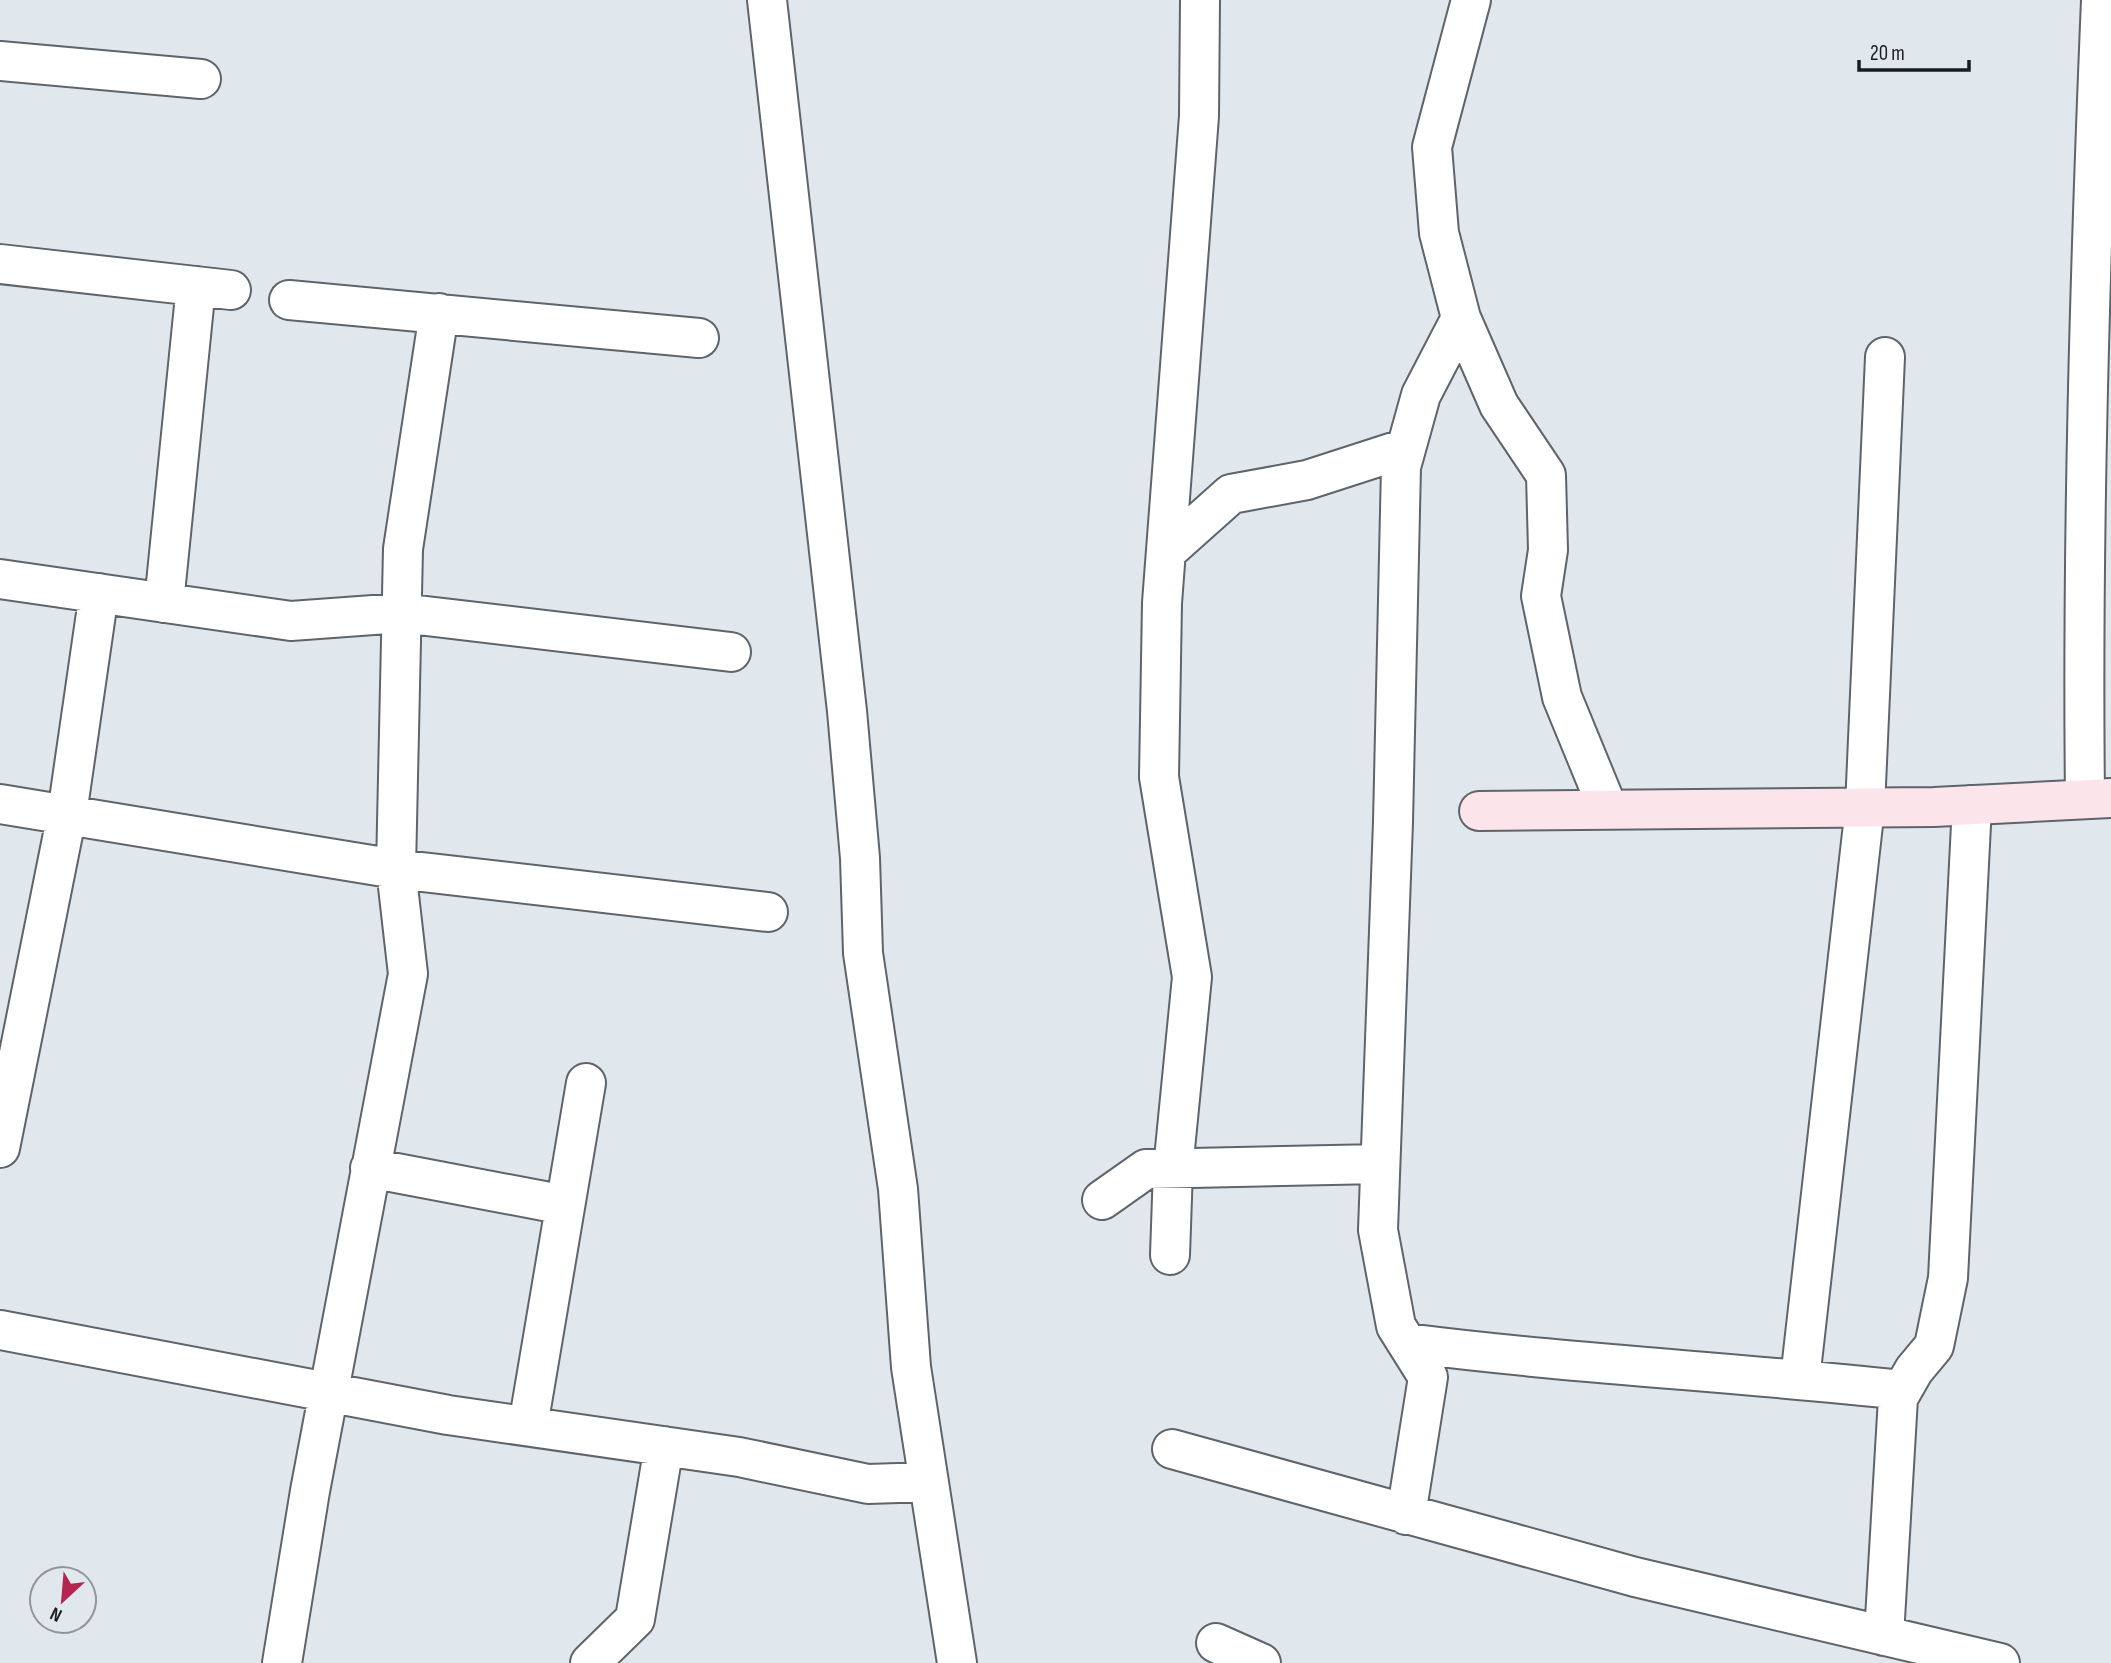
<svg xmlns="http://www.w3.org/2000/svg" width="2111" height="1663" font-family="'Sofia Sans Condensed',sans-serif">
<style>
.lines{fill:none;stroke-linecap:round;stroke-linejoin:round}
.street-casing{stroke:#5e6469;stroke-width:42}
.secondary-casing{stroke:#5e6469;stroke-width:42}
.street{stroke:#fff;stroke-width:38}
.secondary{stroke:#fbe5eb;stroke-width:38}
</style>
<rect width="100%" height="100%" fill="#e1e8ed"/>
<g class="lines">
<g class="street-casing">
<path id="street" d="M 767,0 L 847,711 L 860,858 L 863,953 L 898,1189 L 911,1367 L 957,1663
M 1471,0 L 1432,147 L 1439,233 L 1461,318 L 1499,405 L 1546,475 L 1548,550 L 1541,596 L 1562,697 L 1608,809
M 0,61 L 201,79
M 0,264 L 231,290
M 289,300 L 699,338
M 1166,552 L 1231,494 L 1307,480 L 1406,448
M 0,579 L 291,621 L 401,613 L 731,652
M 164,603 L 196,286
M 2085,799 C 2082,533 2090,266 2101,0
M 0,804 L 396,869 L 768,912
M 0,1148 L 67,814 L 99,593
M 370,1168 L 565,1205
M 1102,1200 L 1146,1169 L 1380,1164
M 1170,1255 L 1173,1169 L 1192,977 L 1159,777 L 1162,603 L 1199,116 L 1200,0
M 0,1330 L 448,1415 L 739,1457 L 868,1484 L 929,1482
M 1407,1343 C 1571,1364 1737,1372 1902,1390
M 1800,1379 L 1865,807 L 1885,357
M 528,1426 L 586,1083
M 1172,1449 L 1635,1577 L 2000,1663
M 1406,1515 L 1428,1377 L 1396,1326 L 1378,1230 L 1393,822 L 1401,467 L 1421,395 L 1461,318
M 1884,1636 L 1898,1398 L 1914,1370 L 1934,1346 L 1948,1278 L 1972,805
M 1216,1643 L 1261,1663
M 282,1663 L 310,1491 L 408,974 L 396,869 L 403,549 L 439,313
M 590,1663 L 635,1619 L 664,1446"/>
</g>
<g class="secondary-casing">
<path id="secondary" d="M 1479,811 L 1934,807 L 2111,798"/>
</g>
<use href="#street" class="street"/>
<use href="#secondary" class="secondary"/>
</g>
<g transform="translate(63 1600) rotate(206)"><circle r="33" fill="#e1e8ed" stroke="#91969a" stroke-width="2"/>
<path d="M0-5L12 26L0 18L-12 26Z" fill="#b62551"/>
<text y="-10" font-size="19" font-weight="bold" text-anchor="middle" fill="#1a1c1e">N</text>
</g>
<path d="M1859 60v10h110v-10" fill="none" stroke="#1a1c1e" stroke-width="3.5"/>
<text x="1870" y="60" font-size="21" fill="#1a1c1e" stroke="#e1e8ed" stroke-width="5" paint-order="stroke">20 m</text>
</svg>
